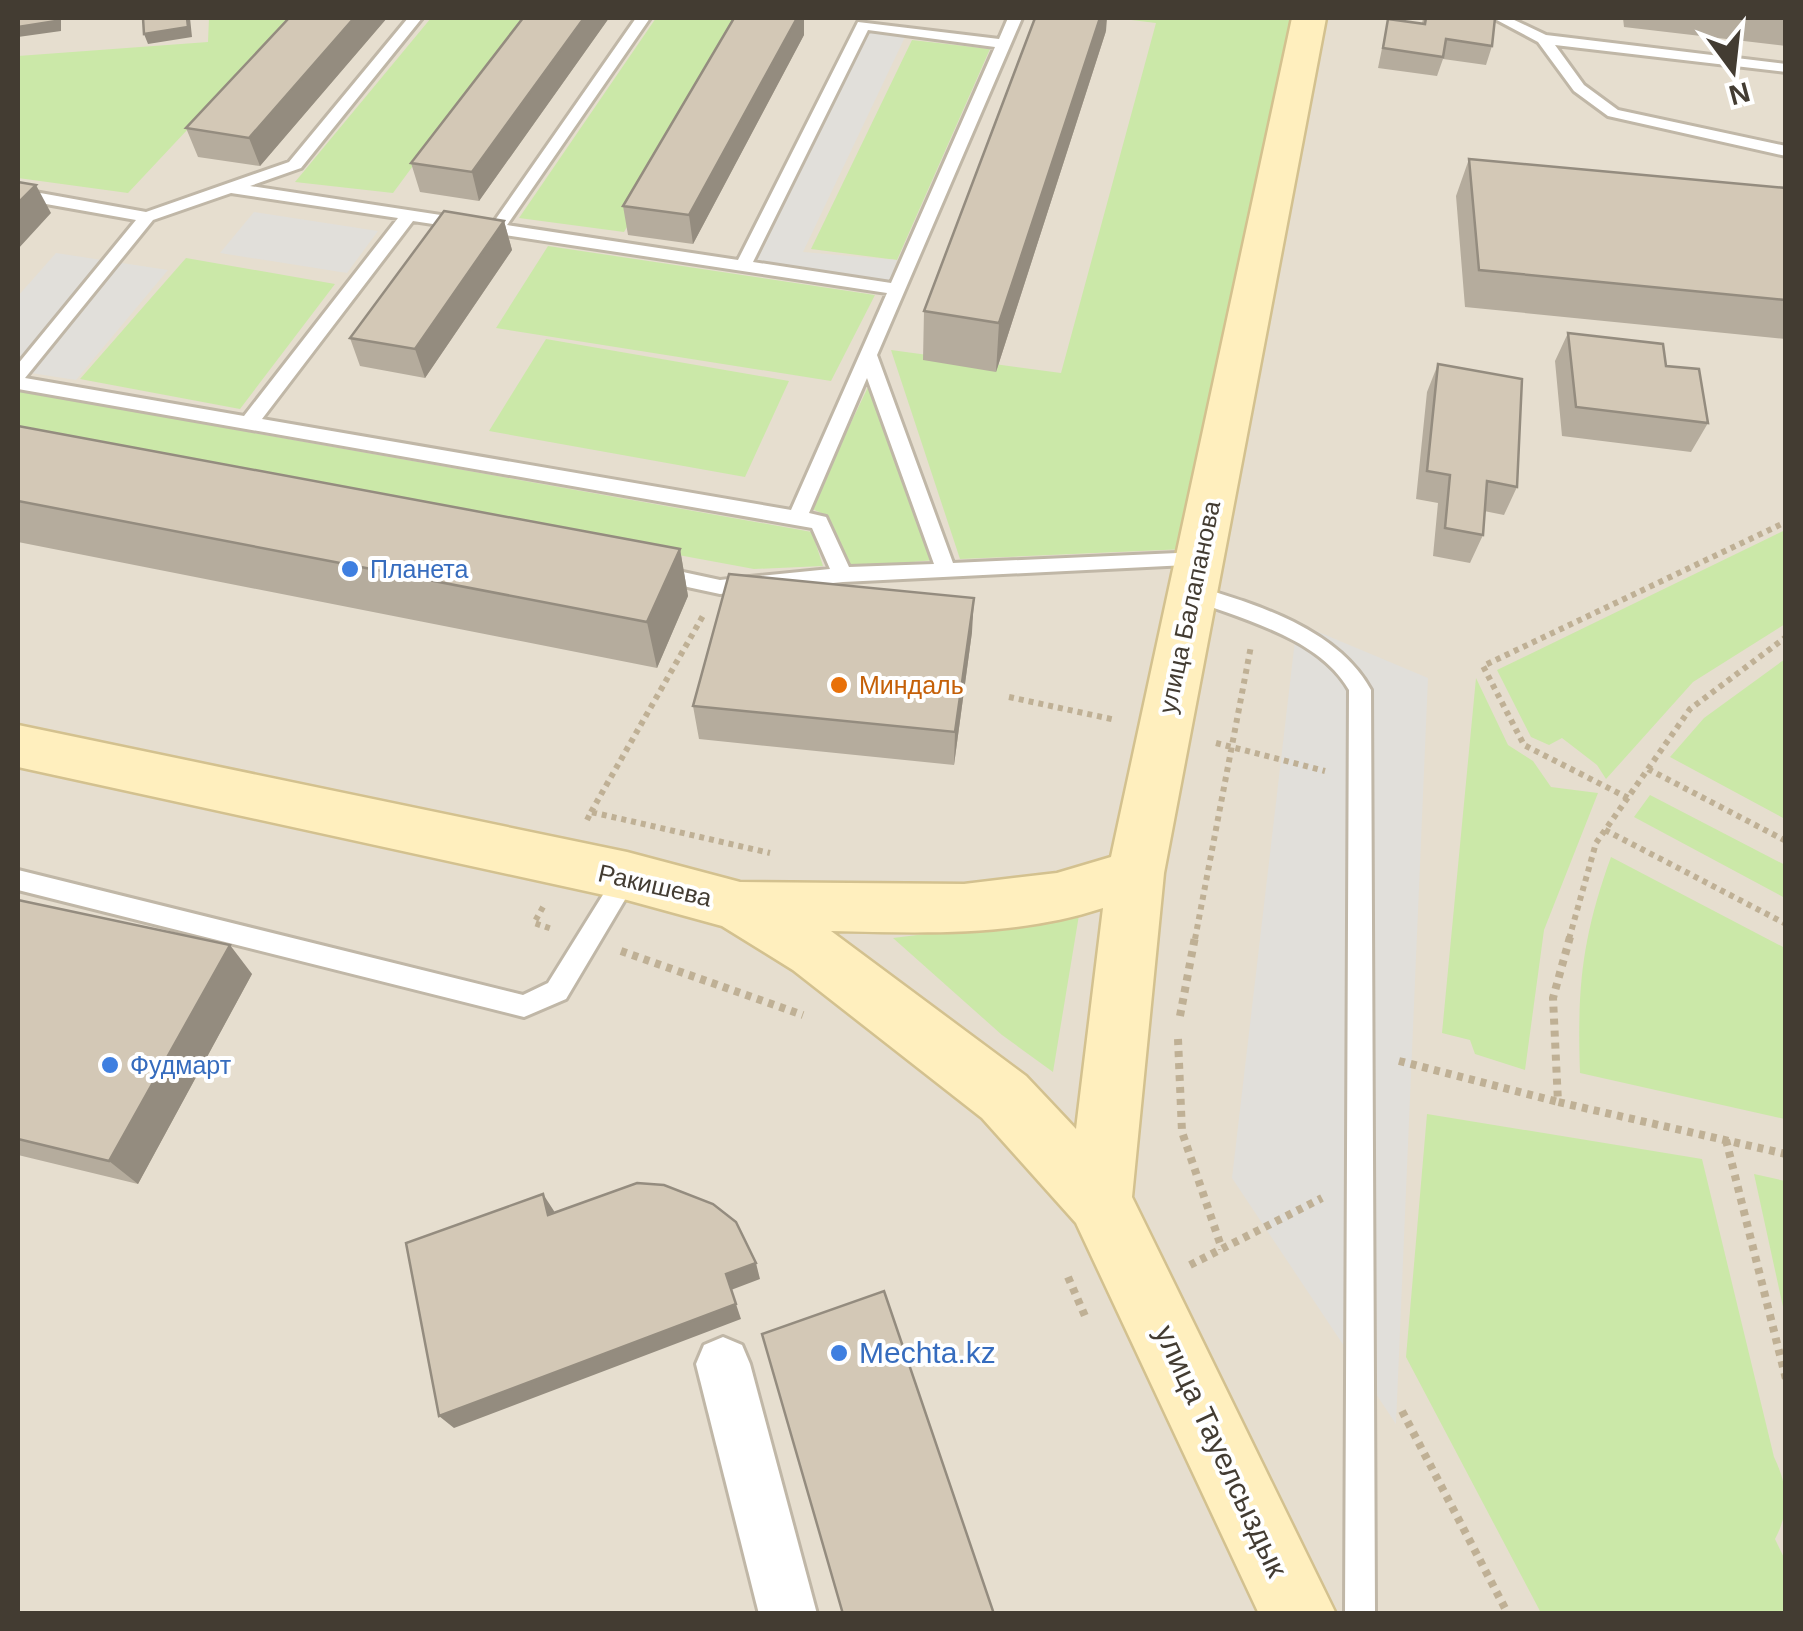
<svg xmlns="http://www.w3.org/2000/svg" width="1803" height="1631" font-family="Arial,sans-serif">
<style>
.residential{fill:#e6decf}
.green{fill:#cbe8a8}
.parking{fill:#e1dfda}
.lines{fill:none;stroke-linecap:round;stroke-linejoin:round}
.lane-casing{stroke:#c0b7a7;stroke-width:6}
.street-casing{stroke:#c0b7a7;stroke-width:6}
.secondary-casing{stroke:#d3c18f;stroke-width:5}
.path-far1{stroke:#bfb095;stroke-width:6;stroke-dasharray:5 5;stroke-linecap:butt}
.path{stroke:#bfb095;stroke-width:8;stroke-dasharray:6 6;stroke-linecap:butt}
.lane{fill:#fff;fill-rule:evenodd}
.street{fill:#fff;fill-rule:evenodd}
.secondary{fill:#ffefbe;fill-rule:evenodd}
.wall{fill:#b5ac9d}
.shaded-wall{fill:#948c7f}
.building{fill:#d3c8b6;stroke:#948c7f;stroke-width:2.5}
.shop-dot{fill:#3f7fe0;stroke:#fff;stroke-width:4}
.food-dot{fill:#e8710a;stroke:#fff;stroke-width:4}
.labels{text-anchor:middle;stroke-width:8;stroke-linejoin:round;paint-order:stroke}
.shop-label{font-size:25px;fill:#366cbe;stroke:#fff;text-anchor:start}
.street-label{font-size:25px;fill:#433c32;stroke:#fff}
.food-label{font-size:25px;fill:#c56008;stroke:#fff;text-anchor:start}
.near-shop-label{font-size:30px;fill:#366cbe;stroke:#fff;text-anchor:start}
.near-street-label{font-size:30px;fill:#433c32;stroke:#fff}
</style>
<rect width="100%" height="100%" fill="#f1ede1"/>
<path class="residential" d="M 18,18 L 1785,18 L 1785,1613 L 18,1613 Z"/>
<path class="green" d="M 209,18 L 292,18 L 128,193 L 18,178 L 18,56 L 208,42 Z
M 431,18 L 522,18 L 393,193 L 295,182 Z
M 656,18 L 751,18 L 624,232 L 519,218 Z
M 1115,18 L 1300,18 L 1186,549 L 960,559 L 891,350 L 1061,373 L 1156,23 Z
M 912,40 L 990,49 L 897,260 L 811,249 Z
M 548,246 L 875,295 L 831,381 L 496,328 Z
M 186,258 L 335,284 L 240,409 L 80,379 Z
M 546,339 L 789,381 L 745,477 L 489,431 Z
M 869,385 L 934,560 L 849,568 L 828,516 L 810,508 Z
M 18,391 L 812,532 L 823,566 L 754,569 L 18,433 Z
M 1785,530 L 1785,624 L 1693,682 L 1606,779 L 1597,765 L 1562,738 L 1549,745 L 1531,737 L 1497,670 Z
M 1785,659 L 1785,819 L 1670,757 L 1704,718 Z
M 1476,678 L 1508,745 L 1533,761 L 1551,787 L 1598,793 L 1544,930 L 1525,1070 L 1475,1054 L 1470,1040 L 1442,1033 Z
M 1650,795 L 1785,865 L 1785,898 L 1634,817 Z
M 1611,857 L 1785,948 L 1785,1119 L 1580,1073 C 1577,988 1582,937 1611,857 Z
M 1079,915 L 1053,1072 L 1002,1035 L 893,938 Z
M 1427,1114 L 1702,1159 L 1774,1457 C 1788,1486 1790,1511 1775,1539 L 1785,1560 L 1785,1613 L 1541,1613 L 1406,1357 Z
M 1754,1174 L 1785,1181 L 1785,1316 Z"/>
<path class="parking" d="M 868,32 L 905,37 L 803,252 L 897,260 L 890,281 L 756,262 Z
M 254,212 L 378,231 L 347,273 L 220,253 Z
M 56,253 L 168,270 L 76,380 L 18,371 L 18,296 Z
M 1297,623 L 1428,678 L 1396,1424 L 1232,1178 Z"/>
<g class="lines">
<g class="lane-casing">
<path id="lane" d="M 408,18 L 422,18 L 301,168 L 250,186 L 493,223 L 636,18 L 650,18 L 507,225 L 738,260 L 858,22 L 999,39 L 1008,18 L 1022,18 L 877,355 L 953,563 L 1200,552 L 1210,559 L 1207,564 L 843,582 L 720,594 L 655,580 L 645,573 L 655,566 L 720,580 L 830,569 L 812,528 L 18,389 L 18,364 L 136,220 L 18,199 L 18,189 L 146,212 L 289,162 ZM 868,30 L 995,47 L 891,283 L 753,262 ZM 231,193 L 398,218 L 244,416 L 25,378 L 153,220 ZM 413,221 L 887,293 L 791,510 L 262,419 ZM 867,378 L 934,564 L 849,567 L 826,517 L 809,513 Z
M 1493,18 L 1510,18 L 1546,35 L 1786,64 L 1786,72 L 1555,45 L 1584,85 L 1618,110 L 1786,146 L 1786,156 L 1608,116 L 1574,91 L 1538,42 Z
M 1192,585 C 1255,604 1337,628 1371,690 L 1375,1614 L 1345,1614 L 1349,690 C 1318,636 1239,619 1185,597 L 1182,592 Z
M 627,866 L 635,869 L 639,876 L 566,999 L 524,1017 L 18,890 L 18,870 L 523,995 L 548,983 L 619,869 Z"/>
</g>
<g class="street-casing">
<path id="street" d="M 723,1337 L 742,1345 L 750,1364 L 817,1614 L 759,1614 L 696,1364 L 704,1345 Z"/>
</g>
<g class="secondary-casing">
<path id="secondary" d="M 1292,18 L 1326,18 L 1164,873 L 1132,1197 L 1336,1614 L 1259,1614 L 1076,1223 L 982,1118 L 793,970 L 722,926 L 627,900 L 18,767 L 18,725 L 627,852 L 740,882 L 964,884 L 1057,873 L 1111,857 ZM 1103,908 L 1076,1129 L 1026,1076 L 831,931 C 924,933 1014,937 1103,908 Z"/>
</g>
<path class="path-far1" d="M 1009,697 L 1116,720
M 1216,743 L 1325,771
M 1648,769 L 1786,841
M 1628,798 L 1524,745 L 1483,666 L 1786,522
M 591,812 L 704,614
M 587,820 L 591,812 L 770,853
M 1605,830 L 1786,924
M 543,907 L 534,923 L 552,929
M 1195,939 L 1251,646
M 1569,939 L 1596,843 L 1690,709 L 1786,637"/>
<path class="path" d="M 1570,937 L 1553,998 L 1558,1102 L 1786,1154
M 621,951 L 803,1015
M 1180,1016 L 1195,937
M 1178,1039 L 1182,1132 L 1222,1249
M 1399,1061 L 1558,1102
M 1726,1140 L 1786,1379
M 1190,1265 L 1322,1198
M 1068,1277 L 1085,1316 L 1089,1314
M 1402,1411 L 1508,1614"/>
<use href="#lane" class="lane"/>
<use href="#street" class="street"/>
<use href="#secondary" class="secondary"/>
</g>
<path class="wall" d="M 289,18 L 387,18 L 260,166 L 198,157 L 186,128 Z
M 523,18 L 609,18 L 479,201 L 420,192 L 411,163 Z
M 734,18 L 804,18 L 804,35 L 693,244 L 628,235 L 623,206 Z
M 1423,18 L 1495,18 L 1492,46 L 1486,65 L 1443,59 L 1437,76 L 1378,68 L 1388,19 L 1422,24 Z
M 1623,18 L 1786,18 L 1786,46 L 1624,27 Z
M 1106,31 L 996,372 L 923,360 L 924,311 Z
M 1469,159 L 1786,188 L 1786,339 L 1465,307 L 1456,196 Z
M 504,221 L 512,250 L 425,378 L 360,366 L 350,338 Z
M 1568,333 L 1708,423 L 1691,452 L 1562,436 L 1555,361 Z
M 1438,364 L 1517,487 L 1504,515 L 1484,511 L 1483,535 L 1470,563 L 1433,556 L 1438,503 L 1416,499 L 1427,392 Z
M 18,426 L 680,549 L 688,596 L 657,668 L 18,542 Z
M 972,632 L 954,765 L 699,739 L 693,706 Z
M 18,900 L 252,974 L 138,1184 L 18,1155 Z"/>
<path class="shaded-wall" d="M 56,18 L 61,18 L 61,31 L 18,37 L 18,27 Z
M 187,18 L 190,18 L 192,37 L 148,44 L 144,34 Z
M 354,18 L 387,18 L 260,166 L 249,138 Z
M 584,18 L 609,18 L 479,201 L 472,172 Z
M 797,18 L 804,18 L 804,35 L 693,244 L 689,215 Z
M 1100,18 L 1107,18 L 1106,31 L 996,372 L 999,323 Z
M 36,185 L 51,213 L 18,249 L 18,203 Z
M 504,221 L 512,250 L 425,378 L 415,349 Z
M 680,549 L 688,596 L 657,668 L 647,622 Z
M 974,598 L 972,632 L 954,765 L 955,732 Z
M 230,945 L 252,974 L 138,1184 L 109,1161 Z
M 543,1194 L 554,1211 L 559,1232 L 548,1215 Z
M 756,1263 L 760,1279 L 731,1290 L 726,1274 Z
M 736,1304 L 741,1319 L 454,1428 L 439,1416 Z"/>
<path class="building" d="M 18,18 L 56,18 L 56,21 L 18,27 Z
M 143,18 L 187,18 L 188,27 L 144,34 Z
M 289,18 L 354,18 L 249,138 L 186,128 Z
M 523,18 L 584,18 L 472,172 L 411,163 Z
M 734,18 L 797,18 L 689,215 L 623,206 Z
M 1035,18 L 1100,18 L 999,323 L 924,311 Z
M 1426,18 L 1495,18 L 1492,46 L 1446,39 L 1443,57 L 1383,48 L 1388,19 L 1425,24 Z
M 1469,159 L 1786,188 L 1786,300 L 1479,270 Z
M 18,182 L 36,185 L 18,203 Z
M 444,211 L 504,221 L 415,349 L 350,338 Z
M 1568,333 L 1663,344 L 1666,366 L 1699,369 L 1708,423 L 1576,407 Z
M 1438,364 L 1522,379 L 1517,487 L 1487,481 L 1483,535 L 1445,528 L 1450,475 L 1427,471 Z
M 18,426 L 680,549 L 647,622 L 18,501 Z
M 729,574 L 974,598 L 955,732 L 693,706 Z
M 18,900 L 230,945 L 109,1161 L 18,1139 Z
M 637,1183 L 664,1185 L 713,1204 L 736,1222 L 756,1263 L 726,1274 L 736,1304 L 439,1416 L 406,1243 L 543,1194 L 548,1215 Z
M 884,1291 L 994,1614 L 843,1614 L 762,1334 Z"/>
<g class="shop-dot">
<circle cx="350" cy="569" r="10"/>
<circle cx="110" cy="1065" r="10"/>
<circle cx="839" cy="1353" r="10"/>
</g>
<circle class="food-dot" cx="839" cy="685" r="10"/>
<g class="labels">
<g class="shop-label">
<text x="370" y="578">Планета</text>
<text x="130" y="1074">Фудмарт</text>
</g>
<g class="street-label">
<text transform="translate(1189 607) rotate(-78)" y="9">улица Балапанова</text>
<text transform="translate(655 885) rotate(13)" y="9">Ракишева</text>
</g>
<g class="food-label">
<text x="859" y="694">Миндаль</text>
</g>
<g class="near-shop-label">
<text x="859" y="1363">Mechta.kz</text>
</g>
<g class="near-street-label">
<text transform="translate(1221 1451) rotate(65)" y="10">улица Тауелсыздык</text>
</g>
</g>
<rect width="1803" height="1631" fill="none" stroke="#433c32" stroke-width="40"/>
<g transform="translate(1733 70) rotate(165)" stroke="#ffffff" stroke-width="8" paint-order="stroke">
<path d="M0-8L18 38L0 25L-18 38Z" fill="#433c32"/>
<text y="-15" font-size="28" font-weight="bold" text-anchor="middle" fill="#433c32">N</text>
</g>
</svg>
